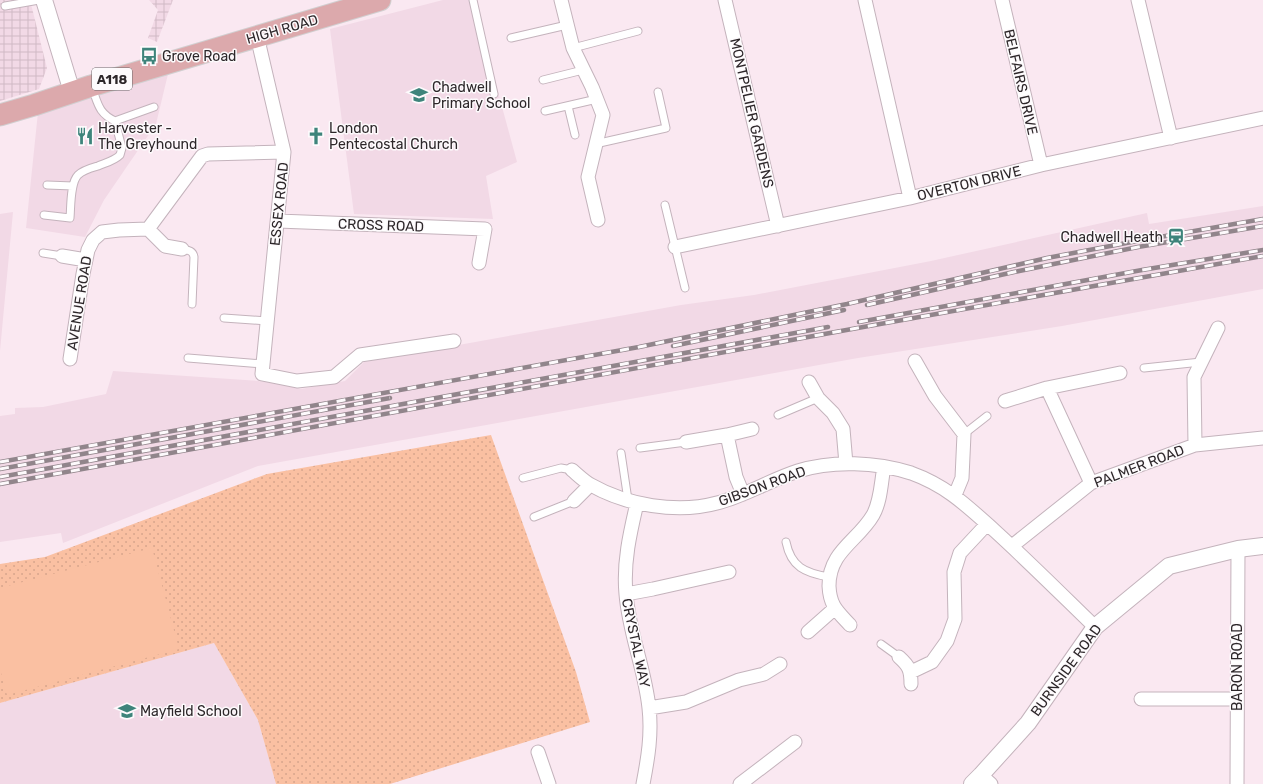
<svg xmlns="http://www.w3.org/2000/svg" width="1263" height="784" font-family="Rubik,sans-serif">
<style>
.built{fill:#f2d9e6}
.industrial{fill:url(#industrial-grid)}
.grass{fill:url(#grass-dots)}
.pitch{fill:#fac0a2}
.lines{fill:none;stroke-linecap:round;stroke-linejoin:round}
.service-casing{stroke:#c4b3bc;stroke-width:9}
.minor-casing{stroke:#c4b3bc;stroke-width:15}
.tertiary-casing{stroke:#c4b3bc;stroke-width:18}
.primary-casing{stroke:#d1cfd0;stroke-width:23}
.service{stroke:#fff;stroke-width:7}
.minor{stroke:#fff;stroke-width:13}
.tertiary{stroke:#fff;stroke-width:16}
.primary{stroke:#dca9ac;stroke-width:21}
.rail-casing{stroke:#91858b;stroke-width:4.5}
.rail{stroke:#fdfafc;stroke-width:3;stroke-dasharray:9;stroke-linecap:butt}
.labels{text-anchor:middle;stroke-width:3;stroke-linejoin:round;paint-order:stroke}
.shield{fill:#fdfafc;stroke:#6b6669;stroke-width:1}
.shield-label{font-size:13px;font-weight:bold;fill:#2d272a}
.street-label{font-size:14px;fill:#2d272a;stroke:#fdfafc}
.poi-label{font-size:14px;fill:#2d272a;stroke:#fdfafc;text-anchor:start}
</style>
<defs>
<pattern id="industrial-grid" width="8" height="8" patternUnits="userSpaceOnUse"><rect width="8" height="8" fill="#f2d9e6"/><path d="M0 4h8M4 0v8" fill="none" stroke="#d0bac5"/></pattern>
<pattern id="grass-dots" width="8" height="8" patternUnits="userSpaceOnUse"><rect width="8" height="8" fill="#fac0a2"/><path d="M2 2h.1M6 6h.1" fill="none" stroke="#d7a58c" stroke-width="1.8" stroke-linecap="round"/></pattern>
</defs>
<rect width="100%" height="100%" fill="#fae8f1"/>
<path class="built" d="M 443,0 L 473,0 L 517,162 L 486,176 L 493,219 L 354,214 L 330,29 Z
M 168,74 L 156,124 L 104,200 L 85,237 L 26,228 L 38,112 Z
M 1263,206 L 1263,289 L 1062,326 L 858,358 L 258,466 L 63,543 L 61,533 L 0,542 L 0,416 L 15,414 L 15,408 L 43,407 L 106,394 L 113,371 L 258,381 L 279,384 L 301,389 L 345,381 L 364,362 L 681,305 L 754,295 L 931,261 L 1147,213 L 1149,224 Z
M 13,212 L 0,351 L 0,214 Z
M 214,643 L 258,720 L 276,784 L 0,784 L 0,703 Z"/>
<path class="industrial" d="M 0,0 L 30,0 L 47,68 L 39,89 L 0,101 Z
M 149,0 L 173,0 L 157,42 L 148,38 L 158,10 Z"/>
<path class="grass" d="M 491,435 L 576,672 L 590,722 L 390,784 L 276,784 L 258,720 L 214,643 L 0,703 L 0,564 L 45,557 L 267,474 Z"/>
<path class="pitch" d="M 152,548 L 179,649 L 7,695 L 0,669 L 0,588 Z"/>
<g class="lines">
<g class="service-casing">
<path id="service" d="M 473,0 L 494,94
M 5,6 L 39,0
M 511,38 L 567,25
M 573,48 L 638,31
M 543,80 L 583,70
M 92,88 C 98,103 98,113 115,121 L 154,107
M 568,106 L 575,135
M 545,111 L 597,99
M 595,144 L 666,128 L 658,92
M 47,185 L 73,186
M 665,205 L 685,288
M 44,215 L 70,218 C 71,207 70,183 78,175 C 83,170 91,168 98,166 C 105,163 114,161 120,155 L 122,148 L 115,121
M 182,249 C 187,250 193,250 194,257 L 192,304
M 43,253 L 62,256
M 224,318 L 267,321
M 188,358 L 263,364
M 1144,368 L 1201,362
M 778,415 L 818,398
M 964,434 L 987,416
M 640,448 L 686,442
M 621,453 L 628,500
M 523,478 L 561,468 L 572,470
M 534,517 L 574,501
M 786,542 C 791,567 805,573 829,577
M 881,644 L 899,657"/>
</g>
<g class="minor-casing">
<path id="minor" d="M 561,0 L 573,48 L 592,87 L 603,115 L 588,177 L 598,220
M 725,0 L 778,226
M 865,0 L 910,198
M 1002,0 L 1041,165
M 1138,0 L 1171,138
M 257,36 L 284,152 L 262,374 L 297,381 L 334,377 L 360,355 L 454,341
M 278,221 L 485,229 L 479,263
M 148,229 L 202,156 L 208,154 L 284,152
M 148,229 L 165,246 L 182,249
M 675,247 L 910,198 L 1041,165 L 1263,118
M 62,256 L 86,260
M 70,359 L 83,274 L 88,250 L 93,240 L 102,232 L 119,230 L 148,229
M 915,361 L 935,396 L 964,434 L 962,478 L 955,495
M 809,382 L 818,398 L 833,413 L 843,429 L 846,464
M 1047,388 L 1091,483
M 1005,401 L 1047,388 L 1120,373
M 727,435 L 736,477 L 743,494
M 686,442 L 727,435 L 752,429
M 1195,445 L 1194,377 L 1218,328
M 572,470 C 578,475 584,481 591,485 C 626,505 677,514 717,503 C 745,496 770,480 798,471 C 833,460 876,462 911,473 C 947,486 967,506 995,531 C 1029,562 1062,595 1095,627
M 574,501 L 590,485
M 637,503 C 630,533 623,563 626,594 C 629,633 645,669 649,708 C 652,734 648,758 643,784
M 1012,546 L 1091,483 L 1195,445 L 1263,438
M 626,594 L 653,589 L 729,572
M 850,625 C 837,611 830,606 829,586 C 829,551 858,541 873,515 C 881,501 881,482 884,467
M 808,632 L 834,609
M 899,657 C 909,666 911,670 911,684
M 911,672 L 932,662 L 947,641 L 955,619 L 954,572 L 960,553 L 987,524
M 1141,699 L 1237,699
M 649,708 L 686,702 L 739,680 L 764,674 L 780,664
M 538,752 L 549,784
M 981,775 L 991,784
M 740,784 L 795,742
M 1237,784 L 1238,549"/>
</g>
<g class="tertiary-casing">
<path id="tertiary" d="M 44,0 L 72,92
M 972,784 L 981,775 L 1028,723 L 1095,627 L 1169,566 L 1238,549 L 1263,546"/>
</g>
<g class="primary-casing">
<path id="primary" d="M 0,115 L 34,105 L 91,86 L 380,0"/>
</g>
<use href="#service" class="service"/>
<use href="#minor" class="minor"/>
<use href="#tertiary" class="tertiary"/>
<use href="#primary" class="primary"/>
<g class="rail-casing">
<path id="rail" d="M 867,305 L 1014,272 L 1138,247 L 1263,226
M 859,322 L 1142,270 L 1263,250
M 673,346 L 844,310
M 0,462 L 639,347 L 847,304 L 1047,258 L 1137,241 L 1263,219
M 0,469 L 390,398
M 0,477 L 828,327
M 0,484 L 852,329 L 1263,256"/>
</g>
<use href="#rail" class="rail"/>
</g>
<defs>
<g id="bus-bare" transform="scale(1.38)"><path d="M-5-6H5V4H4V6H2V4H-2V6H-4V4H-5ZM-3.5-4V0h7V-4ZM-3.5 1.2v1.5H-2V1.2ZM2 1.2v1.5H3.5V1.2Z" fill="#3e847b" stroke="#fdfafc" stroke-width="2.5" paint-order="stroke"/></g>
<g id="school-bare" transform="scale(1.38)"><path d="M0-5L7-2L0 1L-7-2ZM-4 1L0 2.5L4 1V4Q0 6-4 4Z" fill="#3e847b" stroke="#fdfafc" stroke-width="2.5" paint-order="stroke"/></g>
<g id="restaurant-bare" transform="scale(1.38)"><path d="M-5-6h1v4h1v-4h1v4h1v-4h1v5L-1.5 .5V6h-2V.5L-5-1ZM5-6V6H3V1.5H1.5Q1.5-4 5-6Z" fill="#3e847b" stroke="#fdfafc" stroke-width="2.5" paint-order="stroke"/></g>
<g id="church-bare" transform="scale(1.38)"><path d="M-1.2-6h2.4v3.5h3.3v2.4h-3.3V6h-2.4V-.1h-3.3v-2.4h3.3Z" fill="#3e847b" stroke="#fdfafc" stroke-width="2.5" paint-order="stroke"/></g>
<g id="station-bare" transform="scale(1.38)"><path d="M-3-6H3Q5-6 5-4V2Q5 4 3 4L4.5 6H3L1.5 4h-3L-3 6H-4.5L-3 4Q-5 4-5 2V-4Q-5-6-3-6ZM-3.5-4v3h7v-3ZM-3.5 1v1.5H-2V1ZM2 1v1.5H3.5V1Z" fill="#3e847b" stroke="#fdfafc" stroke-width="2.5" paint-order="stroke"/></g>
</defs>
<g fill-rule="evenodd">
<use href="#bus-bare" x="149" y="56"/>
<use href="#school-bare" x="419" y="95"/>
<use href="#restaurant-bare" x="85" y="136"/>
<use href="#church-bare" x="316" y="136"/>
<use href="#station-bare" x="1176" y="237"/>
<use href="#school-bare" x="127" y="711"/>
</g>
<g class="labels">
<rect class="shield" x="92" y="68" width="40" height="22" rx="3"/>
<g class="shield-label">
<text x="112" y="84">A118</text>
</g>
<g class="street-label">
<text transform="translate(282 29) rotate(-16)" y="5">HIGH ROAD</text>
<text transform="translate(1021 82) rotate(77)" y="5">BELFAIRS DRIVE</text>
<text transform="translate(752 113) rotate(77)" y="5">MONTPELIER GARDENS</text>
<text transform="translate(969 183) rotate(-14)" y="5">OVERTON DRIVE</text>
<text transform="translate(279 204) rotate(-84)" y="5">ESSEX ROAD</text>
<text transform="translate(381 225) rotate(2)" y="5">CROSS ROAD</text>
<text transform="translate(79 303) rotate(-81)" y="5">AVENUE ROAD</text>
<text transform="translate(1139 466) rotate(-21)" y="5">PALMER ROAD</text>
<text transform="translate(762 486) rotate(-20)" y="5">GIBSON ROAD</text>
<text transform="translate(636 643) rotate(78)" y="5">CRYSTAL WAY</text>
<text transform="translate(1237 667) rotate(-90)" y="5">BARON ROAD</text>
<text transform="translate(1066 670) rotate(-54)" y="5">BURNSIDE ROAD</text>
</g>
<g class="poi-label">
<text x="162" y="61">Grove Road</text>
<text x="432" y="92">Chadwell<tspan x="432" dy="16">Primary School</tspan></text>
<text x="98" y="133">Harvester -<tspan x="98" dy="16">The Greyhound</tspan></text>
<text x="329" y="133">London<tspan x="329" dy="16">Pentecostal Church</tspan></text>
<text x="1163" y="242" text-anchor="end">Chadwell Heath</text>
<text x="140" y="716">Mayfield School</text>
</g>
</g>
</svg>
